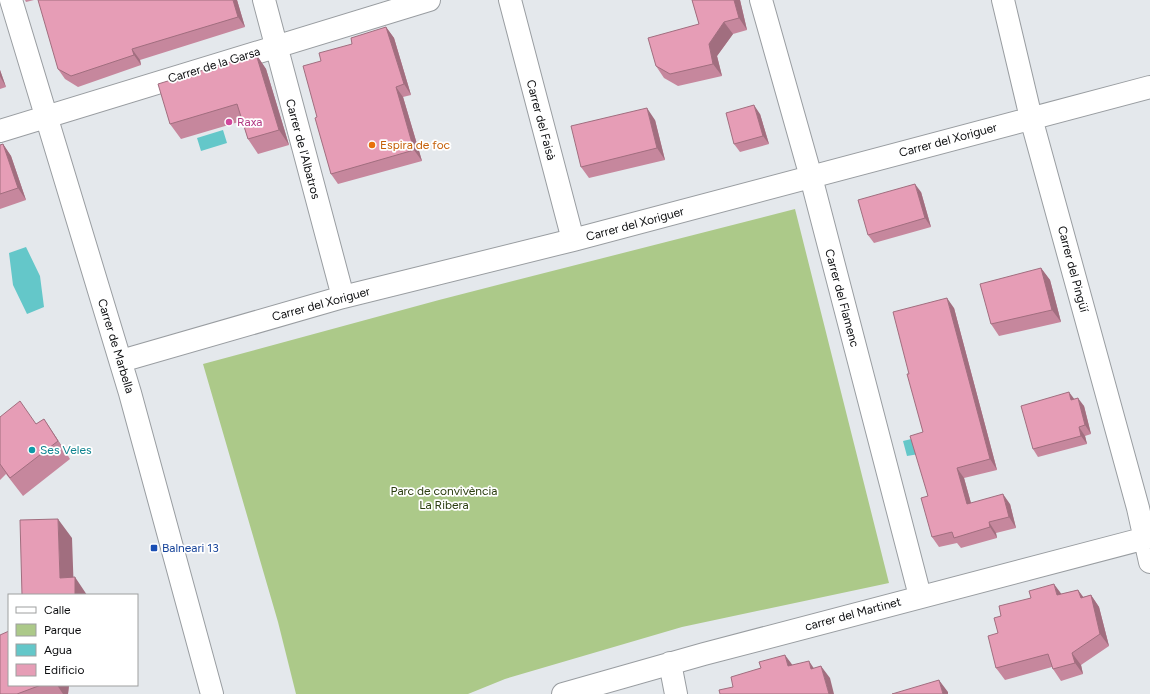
<svg xmlns="http://www.w3.org/2000/svg" width="1150" height="694" font-family="Figtree,sans-serif">
<style>
.green{fill:#acc989}
.water{fill:#64c7c9}
.lines{fill:none;stroke-linecap:round;stroke-linejoin:round}
.street-casing{stroke:#999da1;stroke-width:24}
.street{stroke:#fff;stroke-width:22}
.wall{fill:#c6879d}
.shaded-wall{fill:#a16e7f}
.building{fill:#e69db6;stroke:#a16e7f}
.hotel-dot{fill:#d1479c;stroke:#fff;stroke-width:1.5}
.food-dot{fill:#e8710a;stroke:#fff;stroke-width:1.5}
.culture-dot{fill:#0f9aa8;stroke:#fff;stroke-width:1.5}
.transit-dot{fill:#1a4fb4;stroke:#fff;stroke-width:1.5}
.labels{text-anchor:middle;stroke-width:3.5;stroke-linejoin:round;paint-order:stroke}
.street-label{font-size:12px;fill:#0d0e10;stroke:#fff}
.hotel-label{font-size:12px;fill:#b23c85;stroke:#fff;text-anchor:start}
.food-label{font-size:12px;fill:#c56008;stroke:#fff;text-anchor:start}
.culture-label{font-size:12px;fill:#0d838f;stroke:#fff;text-anchor:start}
.park-label{font-size:12px;fill:#2b3d0f;stroke:#fff}
.transit-label{font-size:12px;fill:#164399;stroke:#fff;text-anchor:start}
</style>
<rect width="100%" height="100%" fill="#e4e8ec"/>
<path class="green" d="M 795,209 L 889,583 L 682,627 L 505,679 L 468,694 L 296,694 L 278,622 L 203,364 L 439,300 Z"/>
<path class="water" d="M 223,130 L 227,143 L 201,151 L 197,138 Z
M 26,247 L 40,276 L 44,307 L 27,314 L 13,285 L 9,253 Z
M 928,435 L 919,454 L 907,456 L 903,441 Z"/>
<g class="lines">
<g class="street-casing">
<path id="street" d="M 11,0 L 130,393 L 212,694
M 264,0 L 343,297
M 510,0 L 573,240
M 761,0 L 811,177 L 920,596
M 1003,0 L 1031,118 L 1138,508 L 1150,562
M 0,131 L 429,0
M 121,361 L 343,297 L 573,240 L 1150,87
M 670,663 L 676,694
M 563,694 L 704,654 L 1150,537"/>
</g>
<use href="#street" class="street"/>
</g>
<path class="wall" d="M 25,0 L 34,0 L 26,2 Z
M 237,0 L 245,27 L 140,60 L 141,65 L 78,87 L 65,79 L 58,69 Z
M 692,0 L 740,0 L 747,30 L 733,34 L 717,56 L 722,76 L 678,86 L 664,78 L 656,66 L 699,24 Z
M 386,27 L 394,38 L 411,95 L 403,97 L 422,161 L 338,184 L 331,174 L 317,117 L 321,61 L 352,44 Z
M 256,54 L 266,69 L 289,145 L 258,154 L 248,139 L 242,121 L 181,139 L 170,124 Z
M 0,70 L 6,87 L 0,89 Z
M 760,114 L 769,144 L 740,152 L 734,144 Z
M 655,120 L 665,160 L 589,178 L 581,167 Z
M 3,144 L 11,156 L 26,200 L 0,209 L 0,145 Z
M 921,192 L 931,227 L 874,243 L 868,235 Z
M 1041,268 L 1050,280 L 1061,322 L 999,336 L 991,324 Z
M 954,308 L 997,470 L 964,478 L 971,503 L 1010,504 L 1016,528 L 996,533 L 997,538 L 961,548 L 957,543 L 939,547 L 932,537 L 928,496 L 923,432 L 909,374 Z
M 1074,399 L 1084,406 L 1091,434 L 1085,436 L 1087,444 L 1038,457 L 1033,449 Z
M 0,417 L 36,424 L 44,419 L 70,459 L 23,496 L 6,474 L 0,480 Z
M 1078,590 L 1083,597 L 1091,595 L 1099,607 L 1109,646 L 1081,665 L 1083,674 L 1061,681 L 1053,669 L 1052,667 L 1005,680 L 996,668 L 998,633 L 1061,594 Z
M 9,685 L 69,685 L 68,694 L 0,694 Z"/>
<path class="shaded-wall" d="M 233,0 L 237,0 L 245,27 L 238,17 Z
M 734,0 L 740,0 L 747,30 L 739,18 Z
M 724,22 L 733,34 L 717,56 L 722,76 L 713,64 L 709,44 Z
M 386,27 L 394,38 L 411,95 L 404,84 Z
M 132,49 L 140,60 L 141,65 L 134,55 Z
M 256,54 L 266,69 L 289,145 L 279,130 Z
M 0,70 L 6,87 L 1,78 L 0,76 Z
M 396,87 L 403,97 L 422,161 L 414,150 Z
M 754,105 L 760,114 L 769,144 L 763,136 Z
M 647,108 L 655,120 L 665,160 L 657,148 Z
M 3,144 L 11,156 L 26,200 L 18,188 Z
M 915,184 L 921,192 L 931,227 L 925,218 Z
M 1041,268 L 1050,280 L 1061,322 L 1052,310 Z
M 947,298 L 954,308 L 997,470 L 990,459 Z
M 1069,392 L 1075,400 L 1071,400 Z
M 1078,398 L 1084,406 L 1091,434 L 1085,425 Z
M 44,419 L 56,437 L 70,459 L 58,441 Z
M 1079,427 L 1085,436 L 1087,444 L 1081,436 Z
M 957,468 L 964,478 L 974,514 L 967,504 Z
M 1003,494 L 1010,504 L 1016,528 L 1009,517 Z
M 58,519 L 72,538 L 74,595 L 60,578 Z
M 989,522 L 996,533 L 997,538 L 990,527 Z
M 75,577 L 87,595 L 75,595 Z
M 1054,584 L 1063,596 L 1057,595 Z
M 1078,590 L 1087,602 L 1081,598 Z
M 1091,595 L 1099,607 L 1109,646 L 1100,634 Z
M 1072,653 L 1081,665 L 1083,674 L 1075,663 Z
M 785,655 L 794,667 L 788,666 Z
M 809,661 L 817,673 L 811,669 Z
M 821,666 L 830,678 L 834,694 L 829,694 Z
M 939,680 L 948,692 L 948,694 L 943,694 Z
M 57,685 L 69,685 L 68,694 L 63,694 Z"/>
<path class="building" d="M 38,0 L 233,0 L 238,17 L 132,49 L 134,55 L 71,76 L 58,69 Z
M 692,0 L 734,0 L 739,18 L 724,22 L 709,44 L 713,64 L 670,74 L 656,66 L 648,38 L 699,24 Z
M 386,27 L 404,84 L 396,87 L 414,150 L 331,174 L 315,118 L 317,117 L 303,66 L 321,61 L 319,53 L 352,44 L 351,38 Z
M 256,54 L 279,130 L 248,139 L 237,104 L 170,124 L 158,84 Z
M 754,105 L 763,136 L 734,144 L 726,113 Z
M 647,108 L 657,148 L 581,167 L 571,126 Z
M 3,144 L 18,188 L 0,194 L 0,145 Z
M 915,184 L 925,218 L 868,235 L 858,200 Z
M 1041,268 L 1052,310 L 991,324 L 980,284 Z
M 947,298 L 990,459 L 957,468 L 967,504 L 1003,494 L 1009,517 L 989,522 L 990,527 L 954,538 L 952,532 L 932,537 L 921,498 L 928,496 L 910,436 L 923,432 L 907,374 L 909,374 L 893,312 Z
M 1069,392 L 1071,400 L 1078,398 L 1085,425 L 1079,427 L 1081,436 L 1033,449 L 1021,406 Z
M 20,401 L 36,424 L 44,419 L 58,441 L 10,478 L 0,464 L 0,417 Z
M 58,519 L 60,578 L 75,577 L 75,595 L 22,595 L 20,520 Z
M 1054,584 L 1057,595 L 1078,590 L 1081,598 L 1091,595 L 1100,634 L 1072,653 L 1075,663 L 1053,669 L 1048,654 L 996,668 L 988,636 L 998,633 L 994,618 L 1001,616 L 999,606 L 1031,598 L 1029,591 Z
M 9,631 L 9,685 L 41,685 L 17,694 L 0,694 L 0,635 Z
M 785,655 L 788,666 L 809,661 L 811,669 L 821,666 L 829,694 L 720,694 L 719,690 L 733,687 L 731,677 L 761,668 L 759,662 Z
M 939,680 L 943,694 L 892,694 Z"/>
<circle class="hotel-dot" cx="229" cy="122" r="4"/>
<circle class="food-dot" cx="372" cy="145" r="4"/>
<circle class="culture-dot" cx="32" cy="450" r="4"/>
<rect class="transit-dot" x="150" y="544" width="8" height="8" rx="2"/>
<g class="labels">
<g class="street-label">
<text transform="translate(214 65) rotate(-17)" y="4">Carrer de la Garsa</text>
<text transform="translate(541 120) rotate(75)" y="4">Carrer del Faisà</text>
<text transform="translate(948 140) rotate(-15)" y="4">Carrer del Xoriguer</text>
<text transform="translate(303 149) rotate(75)" y="4">Carrer de l'Albatros</text>
<text transform="translate(635 224) rotate(-15)" y="4">Carrer del Xoriguer</text>
<text transform="translate(1073 269) rotate(75)" y="4">Carrer del Pingüí</text>
<text transform="translate(842 298) rotate(75)" y="4">Carrer del Flamenc</text>
<text transform="translate(321 304) rotate(-15)" y="4">Carrer del Xoriguer</text>
<text transform="translate(116 346) rotate(73)" y="4">Carrer de Marbella</text>
<text transform="translate(853 614) rotate(-15)" y="4">carrer del Martinet</text>
</g>
<g class="hotel-label">
<text x="237" y="126">Raxa</text>
</g>
<g class="food-label">
<text x="380" y="149">Espira de foc</text>
</g>
<g class="culture-label">
<text x="40" y="454">Ses Veles</text>
</g>
<g class="park-label">
<text x="444" y="495">Parc de convivència<tspan x="444" dy="14">La Ribera</tspan></text>
</g>
<g class="transit-label">
<text x="162" y="552">Balneari 13</text>
</g>
</g>
<rect x="8" y="594" width="130" height="92" fill="#ffffff" stroke="#9e9f9f"/>
<rect x="16" y="607" width="20" height="6" fill="#ffffff" stroke="#9e9f9f"/>
<text x="44" y="614" font-size="12" fill="#0d0e10">Calle</text>
<rect x="16" y="624" width="20" height="12" fill="#acc989" stroke="#9e9f9f"/>
<text x="44" y="634" font-size="12" fill="#0d0e10">Parque</text>
<rect x="16" y="644" width="20" height="12" fill="#64c7c9" stroke="#9e9f9f"/>
<text x="44" y="654" font-size="12" fill="#0d0e10">Agua</text>
<rect x="16" y="664" width="20" height="12" fill="#e69db6" stroke="#9e9f9f"/>
<text x="44" y="674" font-size="12" fill="#0d0e10">Edificio</text>
</svg>
